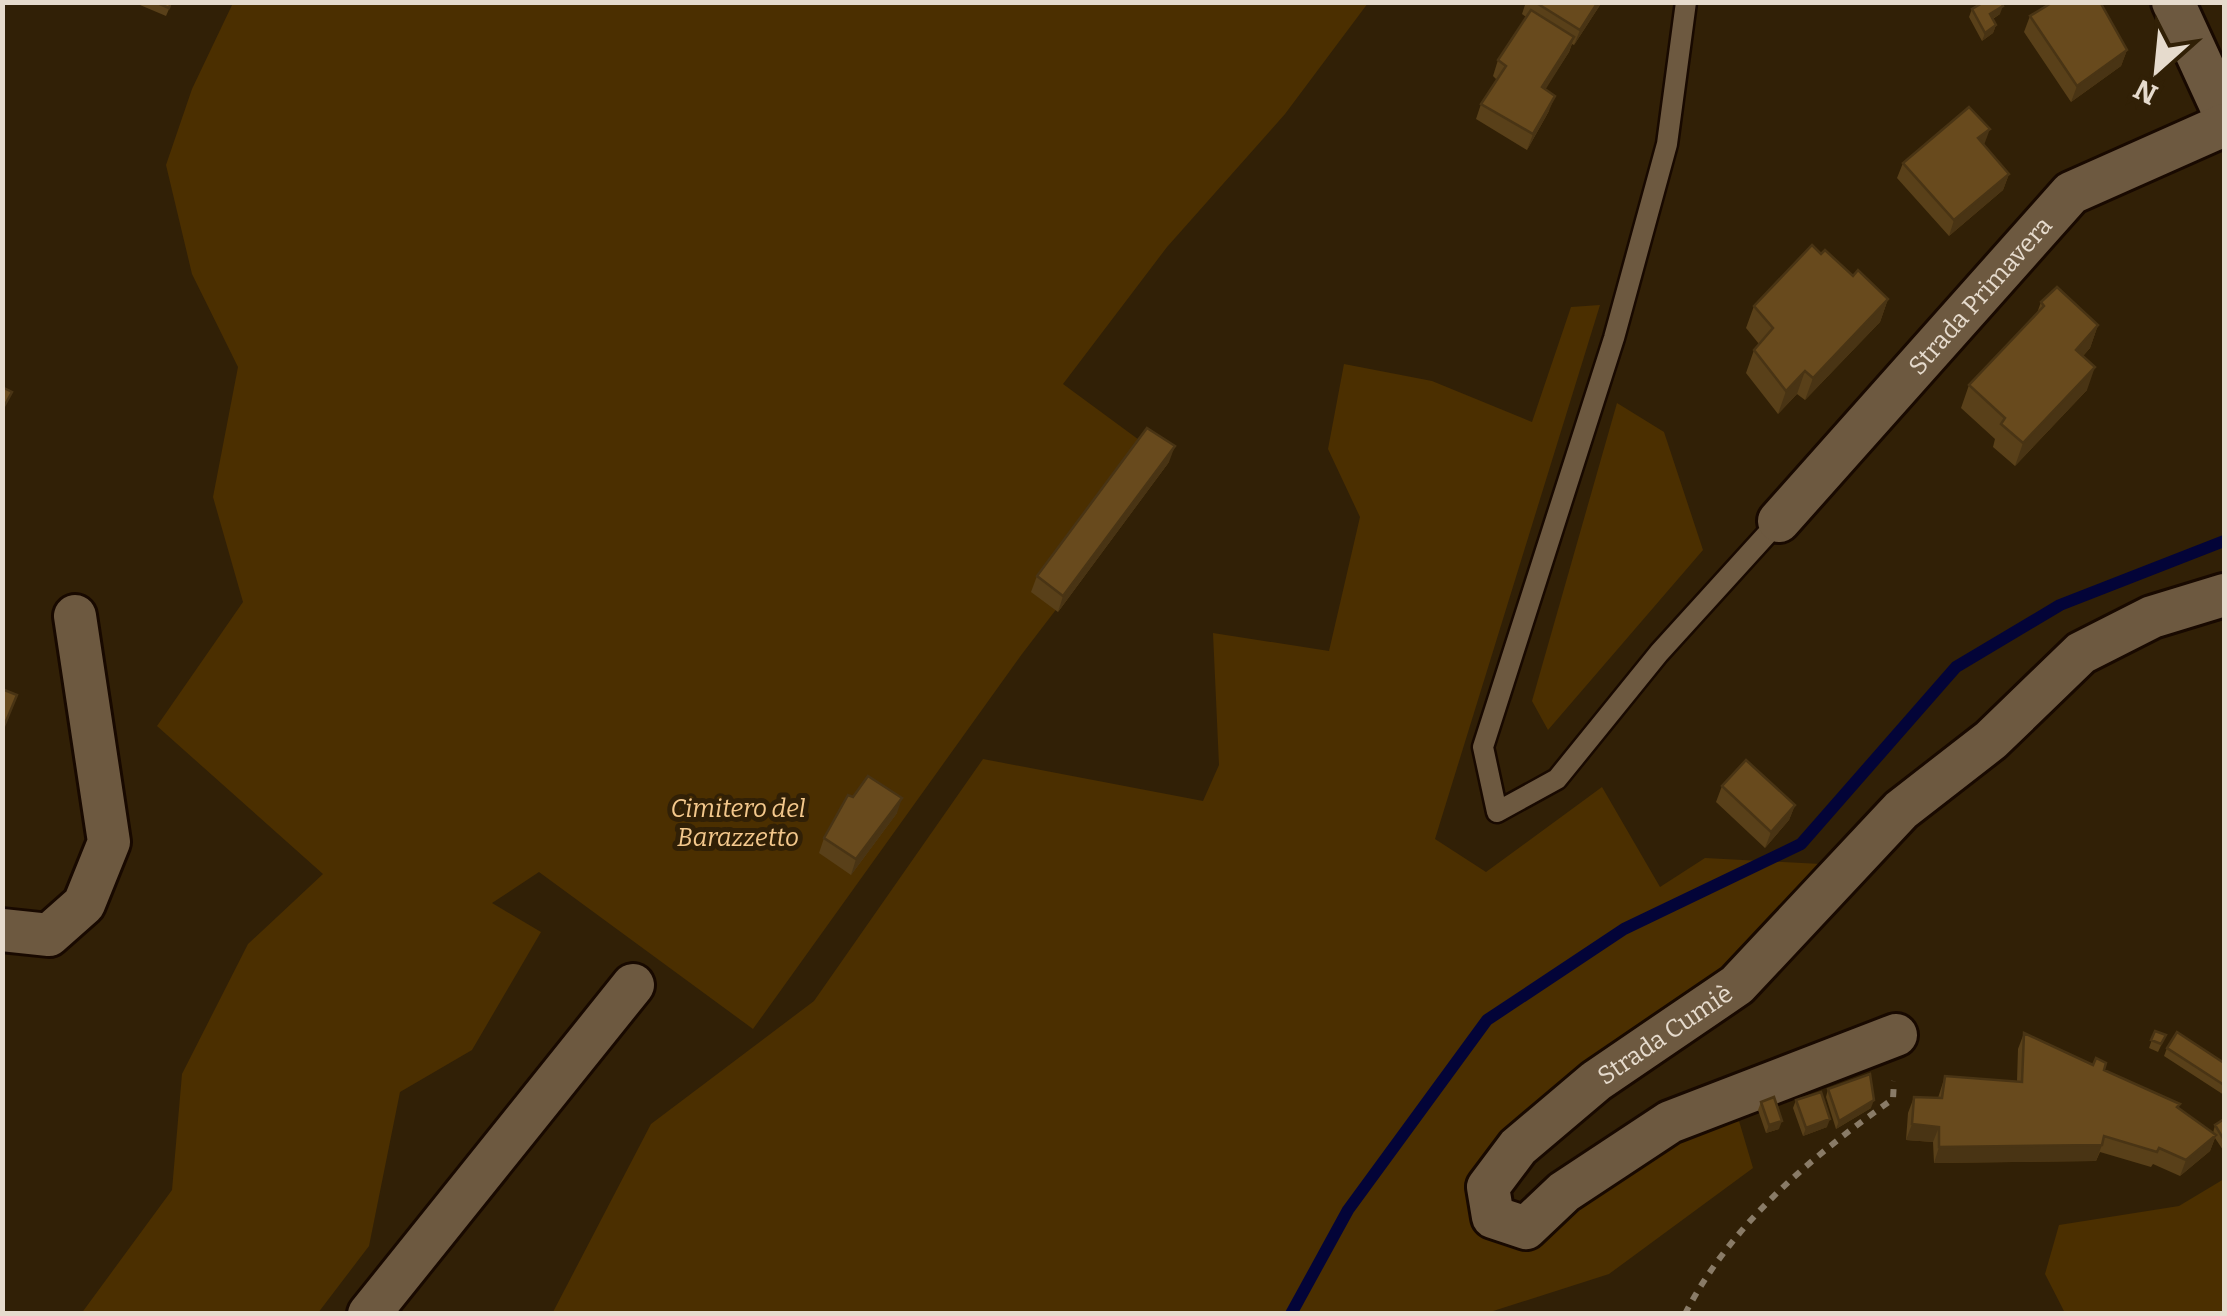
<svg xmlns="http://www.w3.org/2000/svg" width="2227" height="1316" font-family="Bitter,serif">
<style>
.green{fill:#4b2f00}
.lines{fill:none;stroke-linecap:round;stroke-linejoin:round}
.stream{stroke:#030438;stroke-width:12}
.lane-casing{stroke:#180900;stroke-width:25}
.street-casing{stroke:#180900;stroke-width:48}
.path{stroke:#897b67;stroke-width:6;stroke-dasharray:8 8;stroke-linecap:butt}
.lane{stroke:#6d5940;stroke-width:20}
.street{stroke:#6d5940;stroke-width:42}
.wall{fill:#594019}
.shaded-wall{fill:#493414}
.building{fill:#684a1d;stroke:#493414;stroke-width:2.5}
.labels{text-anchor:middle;stroke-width:10;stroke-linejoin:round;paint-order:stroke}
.street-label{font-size:25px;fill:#e6dbcd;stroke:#312006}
.park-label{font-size:25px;font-style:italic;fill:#f4c88c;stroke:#312006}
</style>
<rect width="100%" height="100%" fill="#312006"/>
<path class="green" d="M 233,3 L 1368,3 L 1285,114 L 1167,247 L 1063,384 L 1169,462 L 1022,654 L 753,1029 L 539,872 L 492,903 L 541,932 L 472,1050 L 400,1092 L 369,1246 L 318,1313 L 81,1314 L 172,1190 L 182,1074 L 248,944 L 323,874 L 157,726 L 243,602 L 213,497 L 238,367 L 192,274 L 166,165 L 192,89 Z
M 1600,305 L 1435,839 L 1486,872 L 1602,787 L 1660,887 L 1705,858 L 1821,864 L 1740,956 L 1593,1062 L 1473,1168 L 1472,1225 L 1524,1249 L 1690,1132 L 1739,1121 L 1753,1168 L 1609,1274 L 1487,1313 L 552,1314 L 651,1124 L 814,1001 L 983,759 L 1203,801 L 1219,765 L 1213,633 L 1329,651 L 1360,517 L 1328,449 L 1344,364 L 1432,381 L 1532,422 L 1571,307 Z
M 1617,403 L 1664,432 L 1703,550 L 1548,730 L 1532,701 Z
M 2224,1179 L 2224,1313 L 2065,1313 L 2045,1274 L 2059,1225 L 2179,1206 Z"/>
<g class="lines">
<path class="stream" d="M 1291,1314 L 1348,1210 L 1487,1020 L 1624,929 L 1801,844 L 1956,667 L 2060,605 L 2224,541"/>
<g class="lane-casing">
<path id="lane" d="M 1686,2 L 1667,144 L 1614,338 L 1483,747 L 1497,812 L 1557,779 L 1659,653 L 1779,521"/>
</g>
<g class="street-casing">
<g id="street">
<path d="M 2173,2 L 2224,113"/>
<path id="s1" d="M 1779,521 L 2071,193 L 2224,125"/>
<path d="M 2,930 L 49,935 L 84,904 L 109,842 L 75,616"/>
<path id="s2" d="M 1896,1035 L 1670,1122 L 1564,1192 L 1526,1228 L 1493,1217 L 1488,1187 L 1518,1147 L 1596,1081 L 1737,985 L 1901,810 L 1991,740 L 2081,653 L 2152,617 L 2224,595"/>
<path d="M 369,1314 L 633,985"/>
</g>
</g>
<path class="path" d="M 1685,1314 C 1731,1224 1812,1156 1893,1099 L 1894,1081"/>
<use href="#lane" class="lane"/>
<use href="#street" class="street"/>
</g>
<path class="wall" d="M 133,2 L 172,2 L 166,16 Z
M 1526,2 L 1602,2 L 1574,45 L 1572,44 L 1569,52 L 1545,89 L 1549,111 L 1527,150 L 1476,119 L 1481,104 L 1497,80 L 1493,76 L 1498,60 L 1526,17 L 1522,14 Z
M 2051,2 L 2100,2 L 2127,50 L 2121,66 L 2071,102 L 2024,32 L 2030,16 L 2050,5 Z
M 1972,9 L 2000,14 L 1993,19 L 1996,25 L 1993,33 L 1982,41 L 1969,17 Z
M 1984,145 L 2009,174 L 2003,190 L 1949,236 L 1897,178 L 1903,163 Z
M 1821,254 L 1888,299 L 1880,322 L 1805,400 L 1797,394 L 1778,414 L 1746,373 L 1754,350 L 1759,344 L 1746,328 L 1754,306 Z
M 2041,302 L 2098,325 L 2090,348 L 2083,356 L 2087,390 L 2015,466 L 1993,447 L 1995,439 L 1961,408 L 1969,385 L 2037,313 Z
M 1169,462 L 1058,612 L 1031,592 L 1037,576 Z
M 1722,786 L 1795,805 L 1789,820 L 1765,848 L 1716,802 Z
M 853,797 L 897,813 L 851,875 L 819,853 L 824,838 Z
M 2155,1031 L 2166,1035 L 2158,1052 L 2149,1048 Z
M 2024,1033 L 2104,1070 L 2178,1108 L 2213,1133 L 2215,1125 L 2224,1119 L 2224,1149 L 2223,1150 L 2215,1138 L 2210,1151 L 2180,1176 L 2153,1164 L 2151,1167 L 2100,1152 L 2096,1161 L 1934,1163 L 1933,1142 L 1906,1140 L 1908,1113 L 1914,1097 L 1938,1098 L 1945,1076 L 2017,1081 L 2018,1049 Z
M 2167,1048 L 2224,1063 L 2224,1095 L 2164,1056 Z
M 1828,1089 L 1871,1108 L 1836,1129 L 1826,1097 Z
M 1796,1100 L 1827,1127 L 1803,1136 L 1793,1108 Z
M 1761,1102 L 1779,1129 L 1766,1133 L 1758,1110 Z"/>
<path class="shaded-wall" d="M 1598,2 L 1602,2 L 1574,45 L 1580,30 Z
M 2003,6 L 2000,14 L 1987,22 L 1990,14 Z
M 1996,25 L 1993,33 L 1982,41 L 1985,33 Z
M 1574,37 L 1569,52 L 1537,103 L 1542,87 Z
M 2127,50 L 2121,66 L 2071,102 L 2077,86 Z
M 1555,96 L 1549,111 L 1527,150 L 1533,134 Z
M 1990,129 L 1984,145 L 1978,138 Z
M 2009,174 L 2003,190 L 1949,236 L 1954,220 Z
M 1888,299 L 1880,322 L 1805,400 L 1813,378 Z
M 2098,325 L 2090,348 L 2068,373 L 2076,350 Z
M 2095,367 L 2087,390 L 2015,466 L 2023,443 Z
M 1805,371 L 1797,394 L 1778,414 L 1786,391 Z
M 1175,446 L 1169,462 L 1058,612 L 1063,596 Z
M 902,798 L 897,813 L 851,875 L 856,859 Z
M 1795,805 L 1789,820 L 1765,848 L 1771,832 Z
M 1874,1100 L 1871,1108 L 1836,1129 L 1839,1121 Z
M 1830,1119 L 1827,1127 L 1803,1136 L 1806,1128 Z
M 1782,1121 L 1779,1129 L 1766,1133 L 1769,1125 Z
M 1912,1124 L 1939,1127 L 1933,1142 L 1906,1140 Z
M 2216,1135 L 2210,1151 L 2180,1176 L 2186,1160 Z
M 2102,1145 L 2096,1161 L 1934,1163 L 1939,1147 Z"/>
<path class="building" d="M 155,2 L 171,2 L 169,8 Z
M 1535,2 L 1598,2 L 1580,30 Z
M 1984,2 L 2001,2 L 2003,6 L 1990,14 L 1996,25 L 1985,33 L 1972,9 Z
M 2053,2 L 2100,2 L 2127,50 L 2077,86 L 2030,16 Z
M 1531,10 L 1574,37 L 1542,87 L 1555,96 L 1533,134 L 1481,104 L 1506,66 L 1498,60 Z
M 1969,107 L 1990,129 L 1978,138 L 2009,174 L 1954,220 L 1903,163 Z
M 1812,245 L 1821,254 L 1825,250 L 1853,276 L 1858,270 L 1888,299 L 1813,378 L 1805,371 L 1786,391 L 1754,350 L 1773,328 L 1754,306 Z
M 2057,287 L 2098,325 L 2076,350 L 2095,367 L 2023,443 L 2001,424 L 2005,418 L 1969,385 L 2044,306 L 2041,302 Z
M 2,387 L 12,392 L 2,410 Z
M 1147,428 L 1175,446 L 1063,596 L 1037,576 Z
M 2,689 L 17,695 L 2,731 Z
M 1746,760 L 1795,805 L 1771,832 L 1722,786 Z
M 868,776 L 902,798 L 856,859 L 824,838 L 848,795 L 853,797 Z
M 2155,1031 L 2166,1035 L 2161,1044 L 2151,1040 Z
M 2177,1032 L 2224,1063 L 2224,1085 L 2167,1048 Z
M 2024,1033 L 2093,1065 L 2096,1058 L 2106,1063 L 2104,1070 L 2180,1104 L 2177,1107 L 2216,1135 L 2186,1160 L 2159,1148 L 2157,1152 L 2104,1136 L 2102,1145 L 1939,1147 L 1939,1127 L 1912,1124 L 1914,1097 L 1942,1098 L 1945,1076 L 2022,1082 Z
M 1870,1074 L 1874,1100 L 1839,1121 L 1828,1089 Z
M 1821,1092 L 1830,1119 L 1806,1128 L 1796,1100 Z
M 1774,1097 L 1782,1121 L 1769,1125 L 1761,1102 Z
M 2224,1119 L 2224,1140 L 2215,1125 Z"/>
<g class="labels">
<g class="street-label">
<text dy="9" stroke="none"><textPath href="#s1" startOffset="302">Strada Primavera</textPath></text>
<text dy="9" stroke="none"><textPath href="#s2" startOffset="722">Strada Cumiè</textPath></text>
</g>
<g class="park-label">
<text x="738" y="817">Cimitero del<tspan x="738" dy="29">Barazzetto</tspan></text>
</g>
</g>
<rect width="2227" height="1316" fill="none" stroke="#e6dbcd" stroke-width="10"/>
<g transform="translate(2157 70) rotate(207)" stroke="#312006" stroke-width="8" paint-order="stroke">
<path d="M0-8L18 38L0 25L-18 38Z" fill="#e6dbcd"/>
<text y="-15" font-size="28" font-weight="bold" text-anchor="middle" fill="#e6dbcd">N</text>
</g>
</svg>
